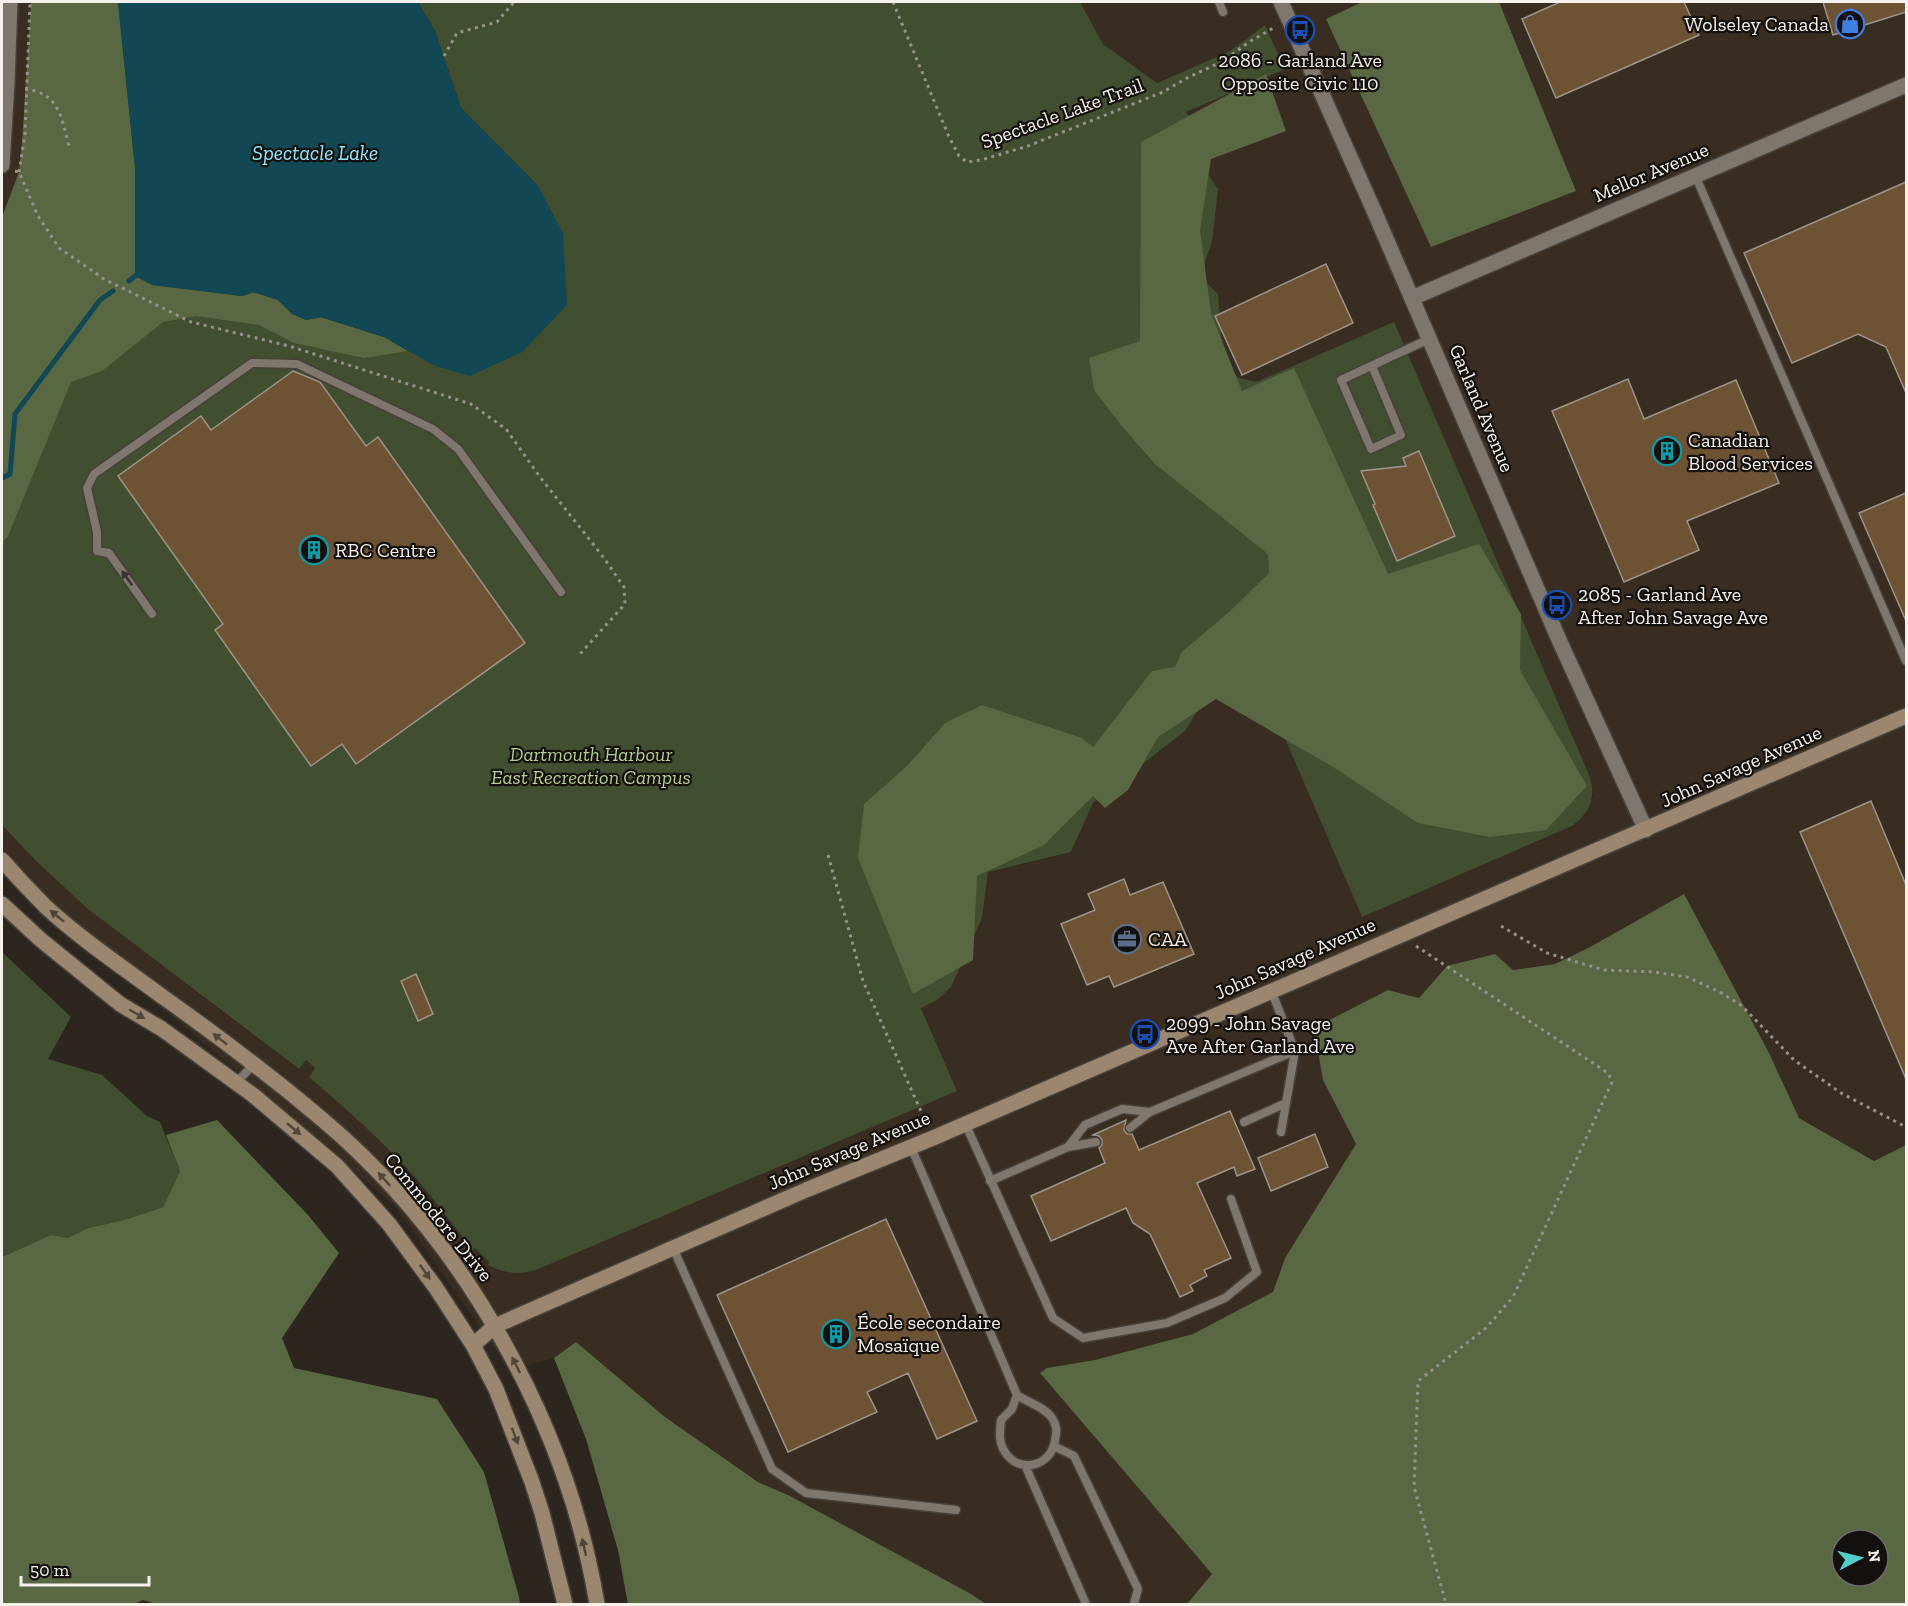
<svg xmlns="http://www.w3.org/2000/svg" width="1908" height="1606" font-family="'Zilla Slab',serif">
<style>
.built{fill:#392d22}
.green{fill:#414e2f}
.forest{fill:#596843;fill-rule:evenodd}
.water{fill:#114854}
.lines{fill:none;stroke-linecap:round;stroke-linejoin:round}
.stream{stroke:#114854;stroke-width:5}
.building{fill:#6e5234;stroke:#9c948b;stroke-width:1.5}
.service-casing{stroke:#47413b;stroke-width:11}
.minor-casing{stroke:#47413b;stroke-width:18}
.secondary-casing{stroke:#47413b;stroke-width:18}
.path{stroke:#97918c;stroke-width:3;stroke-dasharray:3 4.5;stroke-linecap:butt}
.service{stroke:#7f766e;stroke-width:8}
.minor{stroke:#7f766e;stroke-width:15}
.secondary{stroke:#9b866f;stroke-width:15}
.oneway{fill:#39342f}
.oneway2{fill:#504539}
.labels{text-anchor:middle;stroke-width:4.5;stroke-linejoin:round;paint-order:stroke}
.poi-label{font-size:20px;fill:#f6f1ed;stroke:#13100d;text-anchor:start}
.street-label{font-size:20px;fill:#f6f1ed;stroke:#13100d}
.park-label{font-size:20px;font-style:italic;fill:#b3ce8f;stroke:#13100d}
.water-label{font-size:21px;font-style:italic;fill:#91e7fd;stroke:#13100d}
</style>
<rect width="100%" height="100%" fill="#2d261f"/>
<path class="built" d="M 2,2 L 31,2 L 22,144 L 19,172 L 2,217 Z
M 1080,2 L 1362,2 L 1326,19 L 1576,191 L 1499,2 L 1906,2 L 1906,1145 L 1874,1161 L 1799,1118 L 1769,1053 L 1592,946 L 1555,964 L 1513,970 L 1495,954 L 1447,966 L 1419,998 L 1388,990 L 1323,1080 L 1356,1144 L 1285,1258 L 1273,1292 L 1193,1334 L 1095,1360 L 1047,1368 L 1040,1373 L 1213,1575 L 1187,1604 L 986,1604 L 971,1594 L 790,1496 L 759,1482 L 665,1417 L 576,1342 L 554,1358 L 510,1370 L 395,1206 L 234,1068 L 2,875 L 2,825 L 59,883 L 119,933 L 298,1069 L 306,1060 L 316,1068 L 309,1077 L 356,1117 L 395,1156 L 434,1199 L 474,1250 L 476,1249 L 490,1263 L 488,1266 L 504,1272 L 536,1270 L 957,1091 L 921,1007 L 937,1000 L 982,918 L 988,872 L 1071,852 L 1093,803 L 1185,731 L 1218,679 L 1252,661 L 1362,916 L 1572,826 L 1581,819 L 1587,812 L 1593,796 L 1590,777 L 1394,323 L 1256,382 L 1224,374 L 1204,280 L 1205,262 L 1212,242 L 1217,189 L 1199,161 L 1186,112 L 1284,69 L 1266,25 L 1230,51 L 1157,83 L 1103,44 Z"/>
<path class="green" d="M 118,2 L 135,169 L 152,285 L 278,300 L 292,314 L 384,337 L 408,351 L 538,186 L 461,108 L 435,31 L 418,2 L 1080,2 L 1103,44 L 1157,83 L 1230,51 L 1265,25 L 1285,69 L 1186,112 L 1193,121 L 1199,161 L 1218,189 L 1212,242 L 1205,262 L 1204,280 L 1218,294 L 1224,374 L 1256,382 L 1394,322 L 1590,777 C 1596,799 1590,813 1572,826 L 1362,917 L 1252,662 L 1218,679 L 1185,731 L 1093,803 L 1071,852 L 988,872 L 982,918 L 951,987 L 937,1000 L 921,1008 L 957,1091 L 536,1270 C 518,1275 505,1274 488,1265 L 489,1262 L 476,1249 L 473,1250 C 448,1218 423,1184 394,1155 C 367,1127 338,1102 309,1077 L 315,1068 L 306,1060 L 299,1069 L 88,909 L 36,861 L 2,825 L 2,253 Z
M 2,952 L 71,1017 L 48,1059 L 102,1075 L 147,1116 L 160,1122 L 180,1171 L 163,1207 L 124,1220 L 88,1228 L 68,1238 L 51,1235 L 2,1257 Z"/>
<path class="forest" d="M 31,2 L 118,2 L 135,169 L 135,276 L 152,285 L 242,296 L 253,292 L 278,300 L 292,314 L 306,320 L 321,317 L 384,337 L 408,351 L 364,358 L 294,343 L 259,325 L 196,316 L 163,322 L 102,371 L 71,382 L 8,536 L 2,543 L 2,217 L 19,172 L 22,143 Z
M 1362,2 L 1499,2 L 1576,191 L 1431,247 L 1326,19 Z
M 1266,74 L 1286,131 L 1211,159 L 1200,230 L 1211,313 L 1242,391 L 1294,368 L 1388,574 L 1479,544 L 1521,614 L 1520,670 L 1587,786 L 1546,830 L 1490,837 L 1418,823 L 1333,767 L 1216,699 L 1158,737 L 1128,790 L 1105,808 L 1093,796 L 1044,845 L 977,876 L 973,960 L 913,994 L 858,858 L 864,804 L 908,765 L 945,723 L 982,705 L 1082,738 L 1093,747 L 1152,671 L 1175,667 L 1182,652 L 1229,612 L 1269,573 L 1268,554 L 1155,464 L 1121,425 L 1094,390 L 1089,358 L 1140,341 L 1141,142 Z
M 1684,894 L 1769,1053 L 1799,1118 L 1874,1161 L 1906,1145 L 1906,1604 L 1187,1604 L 1212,1574 L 1040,1373 L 1047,1368 L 1095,1360 L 1193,1334 L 1273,1292 L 1285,1258 L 1356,1144 L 1323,1080 L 1314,1028 L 1388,990 L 1419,998 L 1447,966 L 1495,954 L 1513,970 L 1555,964 L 1592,946 ZM 1842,1540 L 1878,1540 L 1878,1576 L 1842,1576 Z
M 217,1120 L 308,1215 L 339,1253 L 282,1338 L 294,1368 L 437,1399 L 484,1472 L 519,1597 L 520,1604 L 156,1604 L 143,1600 L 134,1604 L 2,1604 L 2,1257 L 51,1235 L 68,1238 L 88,1228 L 124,1220 L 163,1207 L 180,1171 L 166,1135 Z
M 576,1342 L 665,1417 L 758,1482 L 790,1496 L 971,1594 L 986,1604 L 628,1604 L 618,1550 L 586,1439 L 554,1358 Z"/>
<path class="water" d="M 118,2 L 418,2 L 435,31 L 461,108 L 538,186 L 563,233 L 567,305 L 522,352 L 470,376 L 435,366 L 384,337 L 321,317 L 306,320 L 292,314 L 278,300 L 254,292 L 242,296 L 152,285 L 135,276 L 135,168 Z"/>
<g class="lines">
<path class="stream" d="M 129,281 L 135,276
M 2,478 L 10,474 L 15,414 L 100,300 L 113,291"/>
</g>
<path class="building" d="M 1560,2 L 1684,2 L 1699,35 L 1556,98 L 1522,19 Z
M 1823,2 L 1906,2 L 1906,12 L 1833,35 Z
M 1906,182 L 1906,393 L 1886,347 L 1858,334 L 1792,363 L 1744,253 Z
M 1326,264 L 1353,323 L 1242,375 L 1215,316 Z
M 293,371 L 320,382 L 366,446 L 378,437 L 525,643 L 356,764 L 342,744 L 311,766 L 215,630 L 223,624 L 118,476 L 201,416 L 211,430 Z
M 1628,379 L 1644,419 L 1736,380 L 1779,483 L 1687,521 L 1699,550 L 1624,582 L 1552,411 Z
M 1419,451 L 1455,536 L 1397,561 L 1373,505 L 1375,504 L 1361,471 L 1406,466 L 1403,458 Z
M 1906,493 L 1906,621 L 1859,513 Z
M 1871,801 L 1906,885 L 1906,1079 L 1800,832 Z
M 1124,879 L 1130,895 L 1163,882 L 1194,954 L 1114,987 L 1109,976 L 1087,985 L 1061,924 L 1095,910 L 1088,894 Z
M 416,974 L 433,1014 L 418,1021 L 401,981 Z
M 1230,1111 L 1255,1169 L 1237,1176 L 1234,1167 L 1197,1183 L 1231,1258 L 1204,1270 L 1207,1276 L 1190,1285 L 1193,1291 L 1180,1297 L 1150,1234 L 1133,1223 L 1126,1208 L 1051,1241 L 1031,1196 L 1105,1163 L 1099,1148 L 1102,1145 L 1102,1140 L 1099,1136 L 1093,1135 L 1126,1120 L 1124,1130 L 1127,1134 L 1132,1134 L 1139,1150 Z
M 1315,1134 L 1328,1167 L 1271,1191 L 1258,1158 Z
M 886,1219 L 977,1421 L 937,1439 L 908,1373 L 867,1392 L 877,1412 L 788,1452 L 717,1295 Z"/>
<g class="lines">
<g class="service-casing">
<path id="service" d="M 1219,2 L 1223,12
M 1695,175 L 1906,661
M 1372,366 L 1401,435 L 1371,449 L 1341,380 L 1429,339
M 152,614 L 109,553 L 97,551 L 97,532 L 87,488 L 94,474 L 252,363 L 297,364 L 433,429 L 458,449 L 561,592
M 1271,990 L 1295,1051
M 236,1083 L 253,1065
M 1244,1122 L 1286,1103
M 965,1123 L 1053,1318 L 1083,1338 L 1167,1323 L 1225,1298 L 1257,1272 L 1231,1199
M 1130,1128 L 1150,1112
M 911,1147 L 1017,1395 L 1012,1409 L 1001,1420 C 1000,1431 998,1442 1005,1452 C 1019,1475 1052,1466 1055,1440 C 1057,1431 1057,1425 1052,1418 C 1045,1407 1027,1402 1017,1395
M 1068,1147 L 1096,1142
M 990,1181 L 1068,1147 L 1085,1125 L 1122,1109 L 1150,1112 L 1295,1051 L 1281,1132
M 673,1248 L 772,1469 L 806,1493 L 956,1510
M 1054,1446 L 1074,1456 L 1138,1589 L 1134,1604
M 1025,1465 L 1086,1604"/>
</g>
<g class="minor-casing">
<path id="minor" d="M 1281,2 L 1375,213 L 1560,642 L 1646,830
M 2,165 L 7,82 L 10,2
M 1412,298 L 1906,85"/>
</g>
<g class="secondary-casing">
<path id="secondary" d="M 2,860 C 16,876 31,892 46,907 C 82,940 124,968 163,997 C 218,1036 272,1077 323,1120 C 464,1239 567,1423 597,1604
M 2,904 L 41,940 L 120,1004 L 162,1029 L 253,1095 L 285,1122 L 337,1166 L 389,1224 L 436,1288 L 473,1345 L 496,1389 L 532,1482 L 542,1513 L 565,1604
M 473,1345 L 495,1326 L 531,1310 L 806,1190 L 933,1138 L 1906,716"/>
</g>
<path class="path" d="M 893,2 L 949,137 L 959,156 L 967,162 L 981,160 L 1028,146 L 1163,92 L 1187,78 L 1223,61 L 1249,42 L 1275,27
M 444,56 L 457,33 L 497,22 L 514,2
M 25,89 C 60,93 61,118 69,146
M 15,171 L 19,172 L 38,216 L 59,248 L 104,279 L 191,322 L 289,346 L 471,404 L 506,429 L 540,477 L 601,554 L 624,587 L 625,604 L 580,654
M 19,172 L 25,134 L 30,2
M 828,855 L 863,981 L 927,1125
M 1501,926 L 1547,953 L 1604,970 L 1654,972 L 1687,977 L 1720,992 L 1742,1006 L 1794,1060 L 1841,1093 L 1906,1127
M 1416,946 L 1608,1073 L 1612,1082 L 1513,1297 L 1486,1328 L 1418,1381 L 1414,1487 L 1446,1604"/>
<use href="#service" class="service"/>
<use href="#minor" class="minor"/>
<use href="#secondary" class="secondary"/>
</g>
<defs><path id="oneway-solid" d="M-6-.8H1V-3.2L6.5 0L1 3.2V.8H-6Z" transform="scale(1.5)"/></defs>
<use class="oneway" href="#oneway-solid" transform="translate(127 578) rotate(-125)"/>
<g class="oneway2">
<use href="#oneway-solid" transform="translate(57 916) rotate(-141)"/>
<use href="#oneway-solid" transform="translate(137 1014) rotate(30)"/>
<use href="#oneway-solid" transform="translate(220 1039) rotate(-142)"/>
<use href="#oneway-solid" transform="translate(294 1129) rotate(40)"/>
<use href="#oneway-solid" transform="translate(384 1179) rotate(-132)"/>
<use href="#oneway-solid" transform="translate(425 1272) rotate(55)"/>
<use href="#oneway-solid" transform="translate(516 1365) rotate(-117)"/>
<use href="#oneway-solid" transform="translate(515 1436) rotate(69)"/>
<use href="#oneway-solid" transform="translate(584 1547) rotate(-103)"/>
</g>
<defs>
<g id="shop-ring" transform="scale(1.5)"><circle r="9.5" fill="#13100d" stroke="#3f7fe0" stroke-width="1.5"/><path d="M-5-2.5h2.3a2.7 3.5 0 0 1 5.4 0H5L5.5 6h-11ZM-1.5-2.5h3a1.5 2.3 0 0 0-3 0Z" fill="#3f7fe0"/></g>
<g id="bus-ring" transform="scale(1.5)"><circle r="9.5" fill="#13100d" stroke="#1a4fb4" stroke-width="1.5"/><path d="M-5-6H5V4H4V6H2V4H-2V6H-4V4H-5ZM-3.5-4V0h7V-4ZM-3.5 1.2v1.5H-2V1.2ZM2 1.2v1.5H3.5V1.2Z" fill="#1a4fb4"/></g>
<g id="building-ring" transform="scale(1.5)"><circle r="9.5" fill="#13100d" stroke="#0f9aa8" stroke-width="1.5"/><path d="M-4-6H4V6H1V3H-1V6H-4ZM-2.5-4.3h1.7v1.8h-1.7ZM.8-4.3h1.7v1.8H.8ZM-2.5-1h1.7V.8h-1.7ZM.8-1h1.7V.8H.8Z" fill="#0f9aa8"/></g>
<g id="office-ring" transform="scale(1.5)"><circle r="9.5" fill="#13100d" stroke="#5c6f8a" stroke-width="1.5"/><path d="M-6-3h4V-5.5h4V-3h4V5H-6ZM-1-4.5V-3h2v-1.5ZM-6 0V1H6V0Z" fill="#5c6f8a"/></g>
</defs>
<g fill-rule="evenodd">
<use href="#shop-ring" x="1850" y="24"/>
<use href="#bus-ring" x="1300" y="30"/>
<use href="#building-ring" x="1667" y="451"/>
<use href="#building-ring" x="314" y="550"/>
<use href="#bus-ring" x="1557" y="605"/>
<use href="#office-ring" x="1127" y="939"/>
<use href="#bus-ring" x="1145" y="1034"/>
<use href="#building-ring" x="836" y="1334"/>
</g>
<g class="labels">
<g class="poi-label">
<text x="1829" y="31" text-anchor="end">Wolseley Canada</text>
<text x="1300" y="67" text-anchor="middle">2086 - Garland Ave<tspan x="1300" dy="23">Opposite Civic 110</tspan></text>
<text x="1688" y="447">Canadian<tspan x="1688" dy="23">Blood Services</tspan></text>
<text x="335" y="557">RBC Centre</text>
<text x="1578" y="601">2085 - Garland Ave<tspan x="1578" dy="23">After John Savage Ave</tspan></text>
<text x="1148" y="946">CAA</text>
<text x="1166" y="1030">2099 - John Savage<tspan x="1166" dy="23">Ave After Garland Ave</tspan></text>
<text x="857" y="1329">École secondaire<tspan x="857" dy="23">Mosaïque</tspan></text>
</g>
<g class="street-label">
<text transform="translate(1062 113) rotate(-20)" y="7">Spectacle Lake Trail</text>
<text transform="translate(1651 172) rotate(-23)" y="7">Mellor Avenue</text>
<text transform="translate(1482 408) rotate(67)" y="7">Garland Avenue</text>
<text transform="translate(1741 766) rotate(-24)" y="7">John Savage Avenue</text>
<text transform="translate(1295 958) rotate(-24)" y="7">John Savage Avenue</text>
<text transform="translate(849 1150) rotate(-23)" y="7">John Savage Avenue</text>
<text transform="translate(439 1217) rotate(51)" y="7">Commodore Drive</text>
</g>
<g class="park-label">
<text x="591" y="761">Dartmouth Harbour<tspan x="591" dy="23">East Recreation Campus</tspan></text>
</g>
<g class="water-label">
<text x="315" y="160">Spectacle Lake</text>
</g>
</g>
<rect width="1908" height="1606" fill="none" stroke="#f6f1ed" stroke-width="6"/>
<g transform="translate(1860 1558) rotate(83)"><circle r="28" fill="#13100d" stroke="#6e6a67" stroke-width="1.5"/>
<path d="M0-4.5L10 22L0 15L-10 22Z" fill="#52cdcc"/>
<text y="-9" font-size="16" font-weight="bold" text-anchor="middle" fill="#f6f1ed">N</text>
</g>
<path d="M21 1576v9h128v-9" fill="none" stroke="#f6f1ed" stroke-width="3"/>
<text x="30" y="1576" font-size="18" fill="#f6f1ed" stroke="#13100d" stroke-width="4.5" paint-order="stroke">50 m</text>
</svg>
